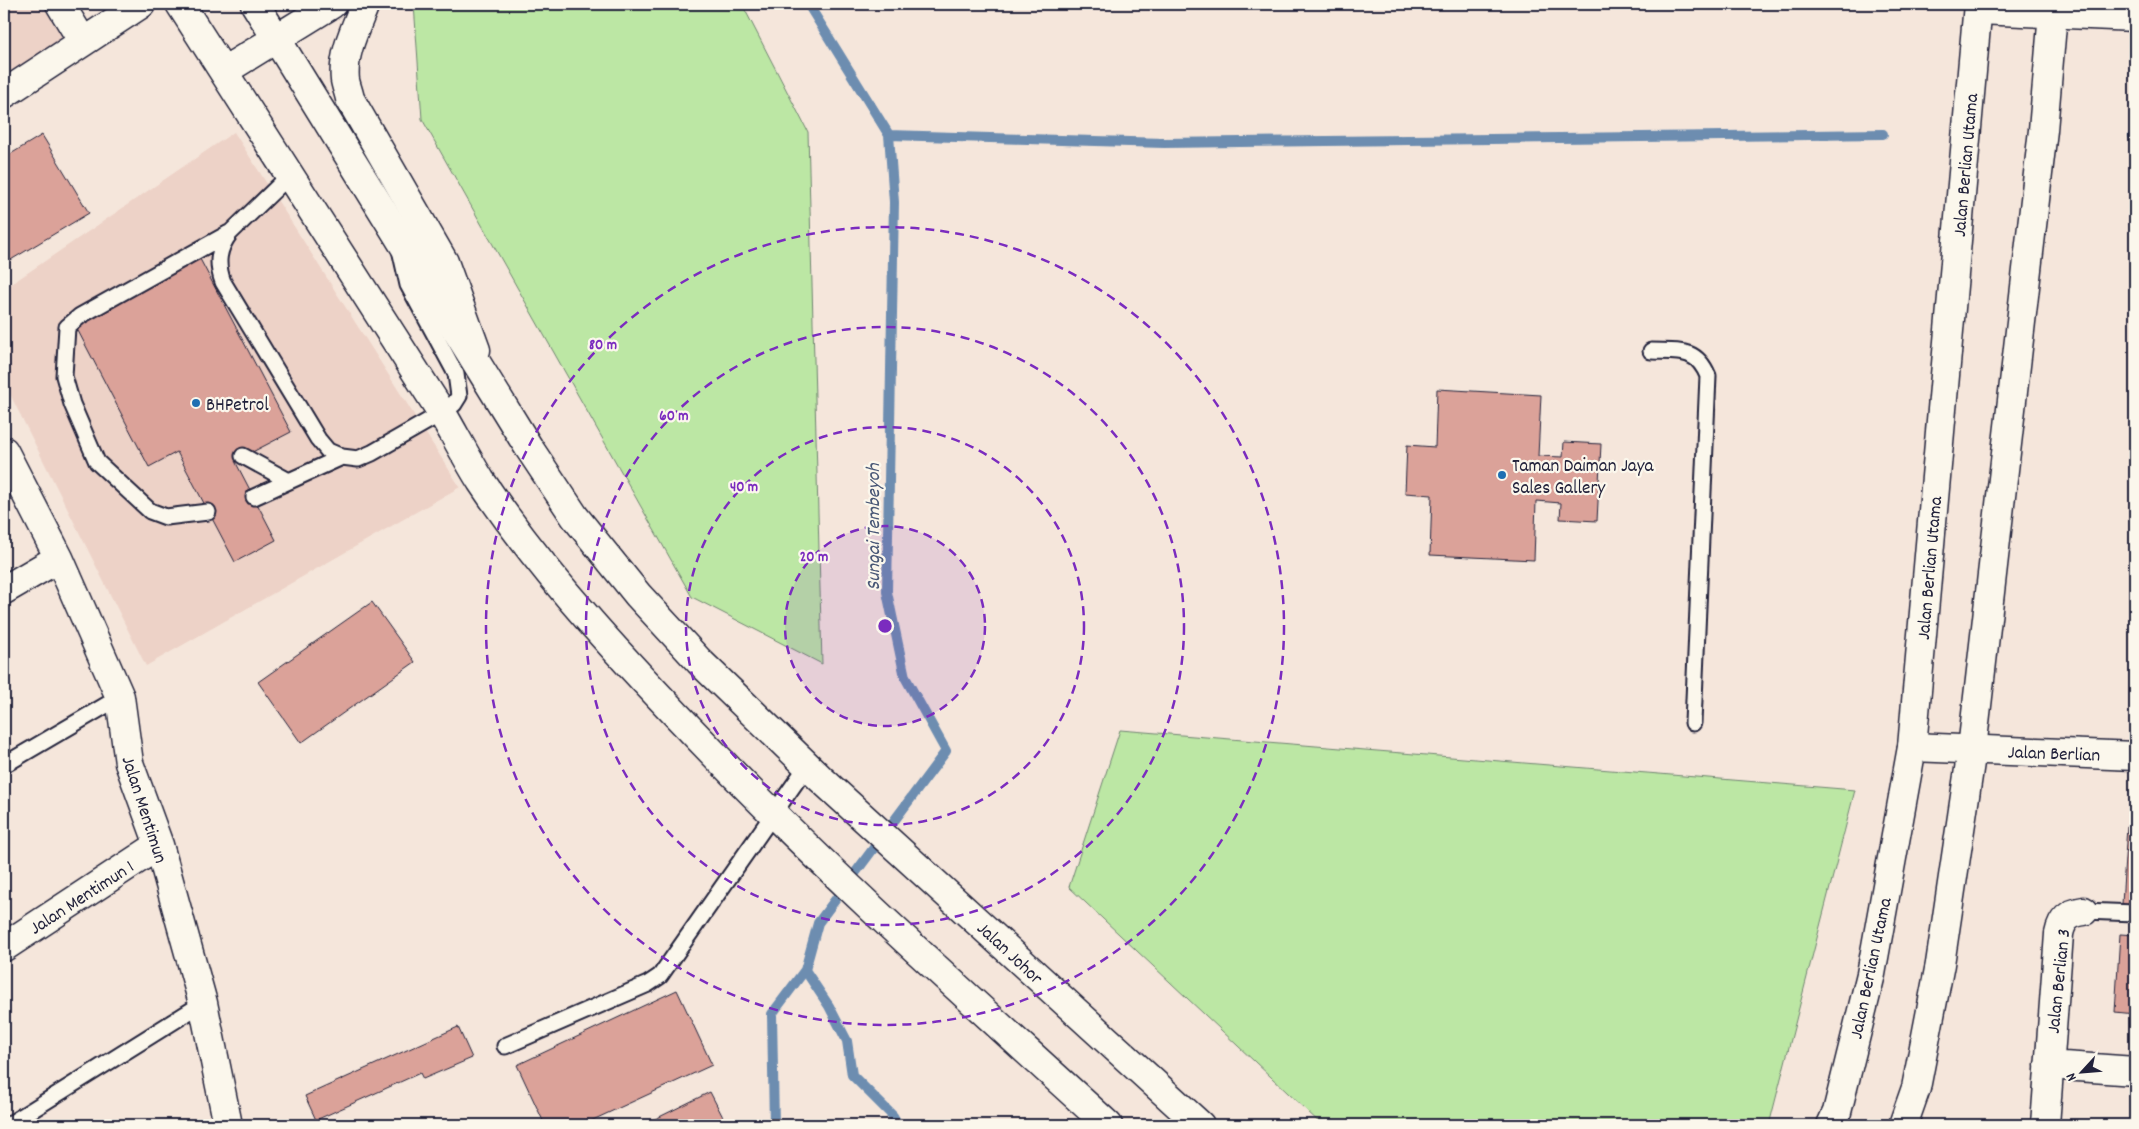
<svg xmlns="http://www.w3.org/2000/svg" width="2139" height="1129" font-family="Dekko,sans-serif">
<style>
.built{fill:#edd2c7}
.green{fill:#bce7a4;stroke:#6f8470}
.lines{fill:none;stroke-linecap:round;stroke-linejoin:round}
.stream{stroke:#6d8db0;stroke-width:10}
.building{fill:#dba299;stroke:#22223b}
.lane-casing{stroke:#22223b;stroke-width:19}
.street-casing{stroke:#22223b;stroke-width:31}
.secondary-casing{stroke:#22223b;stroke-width:31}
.highway-casing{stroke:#22223b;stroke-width:31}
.lane{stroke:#fbf7ec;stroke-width:15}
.street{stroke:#fbf7ec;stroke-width:28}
.secondary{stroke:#fbf7ec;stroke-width:28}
.highway{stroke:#fbf7ec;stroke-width:28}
.ring{fill:none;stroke:#7b2cbf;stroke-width:2.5;stroke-dasharray:9 6}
.poi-dot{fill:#1f6fb2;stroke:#fbf7ec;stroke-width:2}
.labels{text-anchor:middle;stroke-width:4.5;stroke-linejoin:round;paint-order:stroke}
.street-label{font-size:19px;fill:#22223b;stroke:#fbf7ec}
.poi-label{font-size:19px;fill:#22223b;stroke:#fbf7ec;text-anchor:start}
.water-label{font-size:20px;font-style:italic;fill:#485776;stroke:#fbf7ec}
.centre{fill:#7b2cbf;stroke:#fbf7ec;stroke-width:2.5}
.ring-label{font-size:15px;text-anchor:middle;font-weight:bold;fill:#7b2cbf;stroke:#fbf7ec;stroke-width:4.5;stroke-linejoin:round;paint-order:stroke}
</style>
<rect width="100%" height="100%" fill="#f5e6db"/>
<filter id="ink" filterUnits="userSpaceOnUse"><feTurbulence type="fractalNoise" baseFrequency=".02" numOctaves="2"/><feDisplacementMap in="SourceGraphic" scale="10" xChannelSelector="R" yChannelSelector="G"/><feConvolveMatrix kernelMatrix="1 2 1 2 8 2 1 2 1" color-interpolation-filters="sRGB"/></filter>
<g filter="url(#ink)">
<path class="built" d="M 4,4 L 73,4 L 98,45 L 4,109 Z
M 234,132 L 460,487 L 146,666 L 4,382 L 4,289 Z"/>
<path class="green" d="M 414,4 L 742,4 L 808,132 L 822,664 L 692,597 L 422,119 Z
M 1120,730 L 1855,790 L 1769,1125 L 1322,1125 L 1069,887 Z"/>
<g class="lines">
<path class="stream" d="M 889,135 L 1164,143 L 1883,134
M 2133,136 L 2135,137
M 805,970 L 829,1006 L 847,1041 L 852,1075 L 893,1116 L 898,1125
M 774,1125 L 772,1014 L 805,970 L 818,923 L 946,751 L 905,677 L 887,592 L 894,202 L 889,135 L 808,4"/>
</g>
<path class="building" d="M 42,135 L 89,213 L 4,264 L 4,158 Z
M 200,259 L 291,432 L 235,461 L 276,540 L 235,562 L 177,452 L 149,467 L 75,325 Z
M 1437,389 L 1541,395 L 1538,456 L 1563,457 L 1564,442 L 1601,444 L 1597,521 L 1560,519 L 1561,503 L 1536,501 L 1534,560 L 1430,555 L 1432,495 L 1405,493 L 1407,445 L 1435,447 Z
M 372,602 L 415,662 L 301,743 L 258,682 Z
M 2127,826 L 2135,826 L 2135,905 L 2122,904 Z
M 2120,934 L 2135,935 L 2135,1014 L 2115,1012 Z
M 677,990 L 712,1065 L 582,1125 L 545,1125 L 517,1065 Z
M 458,1027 L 472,1058 L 423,1079 L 420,1073 L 316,1120 L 305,1096 Z
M 710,1092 L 727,1125 L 643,1125 Z"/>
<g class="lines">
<g class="lane-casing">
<path id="lane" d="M 291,174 L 230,233 C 218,249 216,263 223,282 L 318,439 L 328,451 L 342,457 L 358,459 L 372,453 L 442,413 L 454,404 L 459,396 L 456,374 L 408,285 L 401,254
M 1651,351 C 1678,352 1696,347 1708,376 L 1693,723
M 243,456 L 289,481
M 254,497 L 342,457
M 208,512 L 166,517 L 150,511 L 97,462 L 72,404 L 64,376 L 67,327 L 80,316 L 229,233
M 4,765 L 120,697
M 2084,911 L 2135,913
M 505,1046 L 648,984 L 660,976 L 807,766
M 8,1125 L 203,1003"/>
</g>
<g class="street-casing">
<path id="street" d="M 60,4 L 83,42
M 365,4 C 356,27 342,54 345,80 C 346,86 349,93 350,99 L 444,262 L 476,350
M 1978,10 L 2135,17
M 224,71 L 332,4
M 4,94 L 141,4
M 4,451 L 59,558 L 120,697 L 129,763 L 159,845 L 203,1003 L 228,1125
M 4,590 L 59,558
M 1912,747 L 2135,756
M 4,947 L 159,845
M 2049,1065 L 2135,1071
M 2045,1125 L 2059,934 C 2062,919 2069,913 2084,911"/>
</g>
<g class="secondary-casing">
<path id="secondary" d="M 1831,1125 L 1837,1112 L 1871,974 L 1912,747 L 1978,4
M 1903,1125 L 1916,1088 L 1940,964 L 1972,749 L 2043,130 L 2053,13 L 2052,4"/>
</g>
<g class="highway-casing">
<path id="highway" d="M 180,4 L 442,413 C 455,435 467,459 481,481 C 548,581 631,668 714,754 C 840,884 975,1003 1108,1125
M 255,4 L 529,448 L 575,517 L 638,595 L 699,661 L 821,779 L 1200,1125"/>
</g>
<use href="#lane" class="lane"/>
<use href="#street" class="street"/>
<use href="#secondary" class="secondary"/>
<use href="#highway" class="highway"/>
</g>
</g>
<circle cx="885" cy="626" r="100" fill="#7b2cbf" fill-opacity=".12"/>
<g class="ring">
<circle cx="885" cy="626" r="100"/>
<circle cx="885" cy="626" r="199"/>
<circle cx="885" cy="626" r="299"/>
<circle cx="885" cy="626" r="399"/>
</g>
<g class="poi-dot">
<circle cx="196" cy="403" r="5"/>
<circle cx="1502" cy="475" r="5"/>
</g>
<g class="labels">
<g class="street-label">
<text transform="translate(1964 165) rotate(-85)" y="7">Jalan Berlian Utama</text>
<text transform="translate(1928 568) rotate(-85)" y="7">Jalan Berlian Utama</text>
<text transform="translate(2054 752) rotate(2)" y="7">Jalan Berlian</text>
<text transform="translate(146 809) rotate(72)" y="7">Jalan Mentimun</text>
<text transform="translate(81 896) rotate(-33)" y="7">Jalan Mentimun 1</text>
<text transform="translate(1011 952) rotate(43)" y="7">Jalan Johor</text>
<text transform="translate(1869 968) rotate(-78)" y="7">Jalan Berlian Utama</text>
<text transform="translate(2057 981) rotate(-84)" y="7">Jalan Berlian 3</text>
</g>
<g class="poi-label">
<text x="206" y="410">BHPetrol</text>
<text x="1512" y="471">Taman Daiman Jaya<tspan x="1512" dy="22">Sales Gallery</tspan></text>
</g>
<g class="water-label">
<text transform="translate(872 527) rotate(-90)" y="7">Sungai Tembeyoh</text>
</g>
</g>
<circle cx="885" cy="626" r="8" class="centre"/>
<g class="ring-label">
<text x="603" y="349">80 m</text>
<text x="674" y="420">60 m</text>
<text x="744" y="491">40 m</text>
<text x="814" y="561">20 m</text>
</g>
<rect width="2139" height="1129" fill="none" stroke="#fbf7ec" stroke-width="20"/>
<rect x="10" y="10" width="2119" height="1109" fill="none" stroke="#22223b" stroke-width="2" filter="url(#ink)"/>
<g transform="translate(2082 1072) rotate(244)" stroke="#fbf7ec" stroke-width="4" paint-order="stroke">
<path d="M0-4L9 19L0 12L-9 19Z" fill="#22223b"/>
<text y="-8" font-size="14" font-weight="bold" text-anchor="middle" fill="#22223b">N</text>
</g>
</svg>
